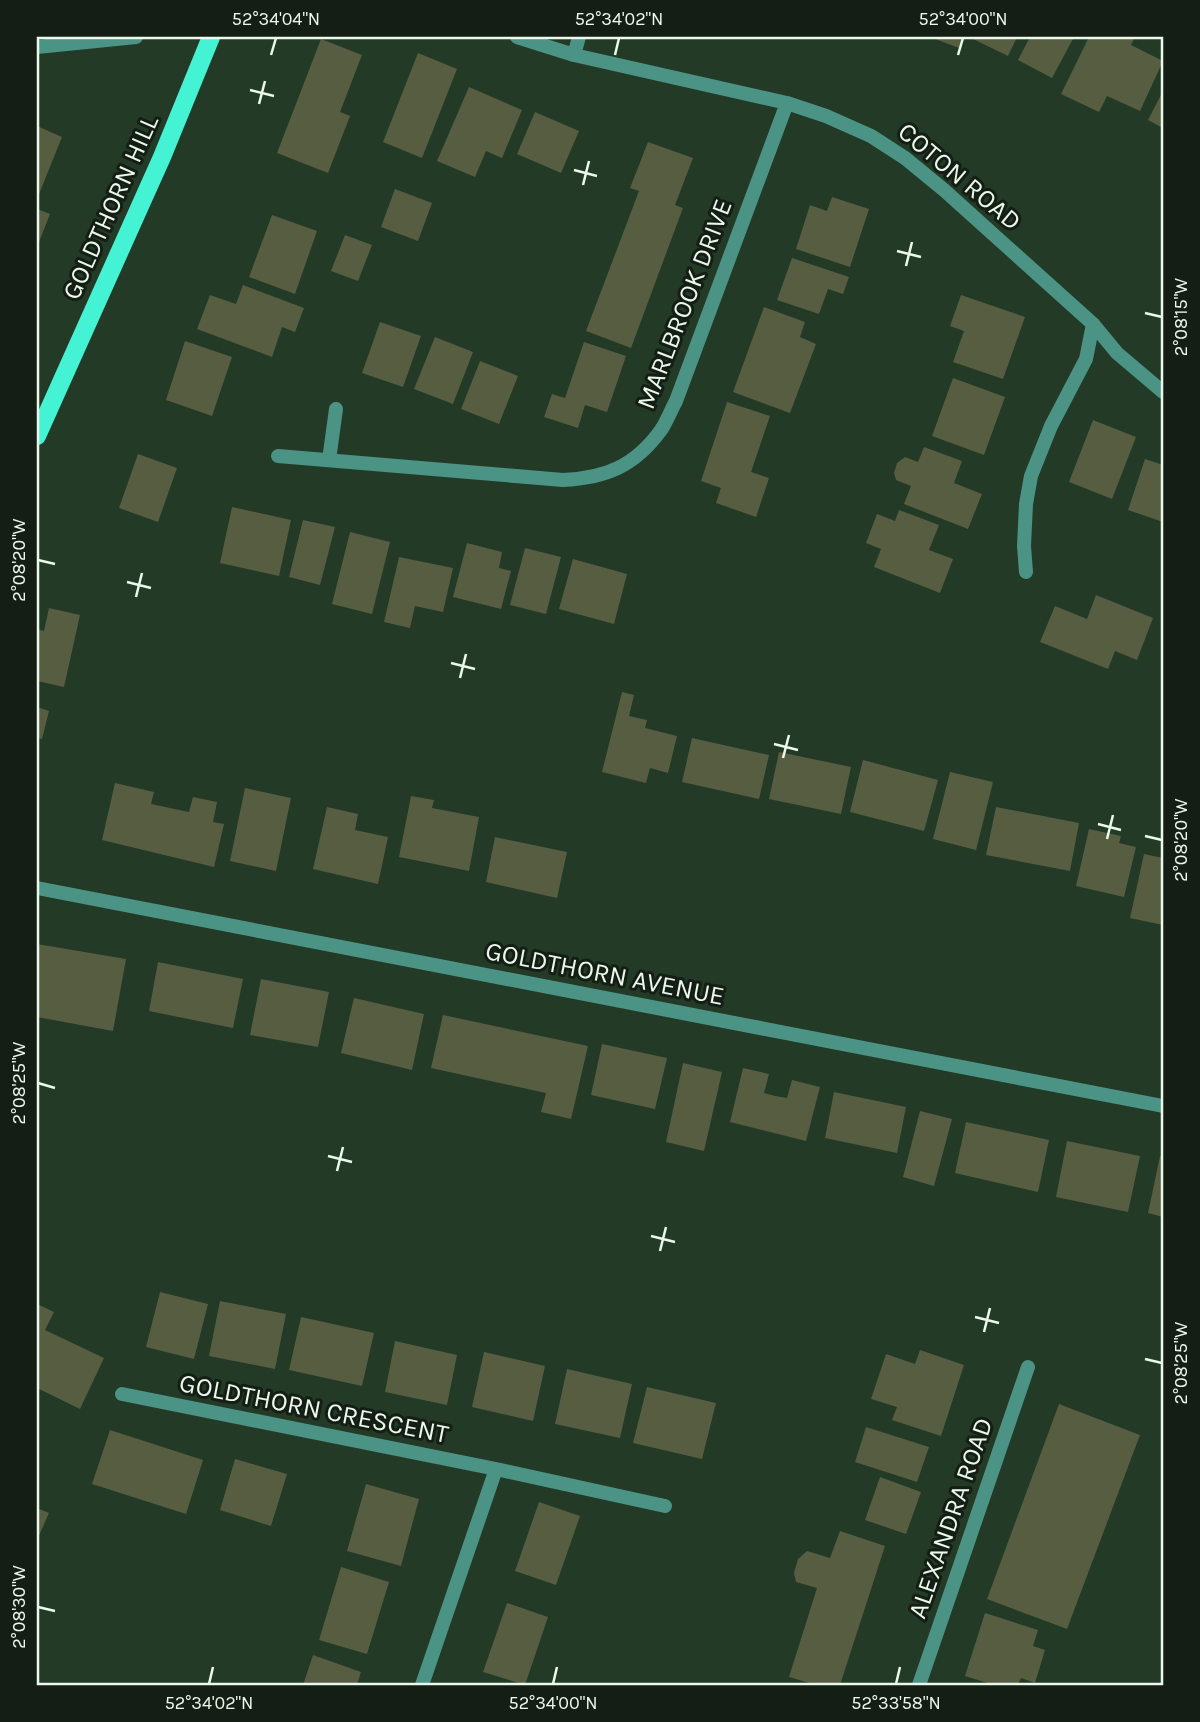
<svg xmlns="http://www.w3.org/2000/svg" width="1200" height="1722" font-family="Karla,sans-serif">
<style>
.building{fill:#575d40}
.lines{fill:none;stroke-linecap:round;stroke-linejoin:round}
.lane{stroke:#4b9384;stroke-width:14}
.street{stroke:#4b9384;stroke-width:14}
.primary{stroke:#44f3d4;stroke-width:18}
.ticks{fill:none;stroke:#ebf9ec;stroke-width:2.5}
.labels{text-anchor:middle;stroke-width:6;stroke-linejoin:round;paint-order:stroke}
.street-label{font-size:26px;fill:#ebf9ec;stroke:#141e15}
.neatline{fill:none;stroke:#ebf9ec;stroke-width:2.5}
.ticks-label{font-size:18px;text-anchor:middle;fill:#ebf9ec}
</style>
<rect width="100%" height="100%" fill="#233a26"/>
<path class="building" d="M 930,37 L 963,37 L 959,48 Z
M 974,37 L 1017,37 L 1008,56 L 973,39 Z
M 1030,37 L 1074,37 L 1052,78 L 1018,60 Z
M 1089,37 L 1135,37 L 1131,45 L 1163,61 L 1140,111 L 1107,96 L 1099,112 L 1061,94 Z
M 321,39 L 362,55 L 340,112 L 350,116 L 328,173 L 277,153 Z
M 418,53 L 457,69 L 422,158 L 383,142 Z
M 469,87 L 522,110 L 502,158 L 486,151 L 475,177 L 437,161 Z
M 1163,91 L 1163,128 L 1148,120 Z
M 535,112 L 579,131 L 561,173 L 517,154 Z
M 37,126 L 62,137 L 37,199 Z
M 648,142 L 693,158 L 675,205 L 683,208 L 631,348 L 586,331 L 639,191 L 630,188 Z
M 395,189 L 432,203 L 418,241 L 381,227 Z
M 832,197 L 869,209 L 850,267 L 796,249 L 810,205 L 827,211 Z
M 37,209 L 50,214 L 37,247 Z
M 272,215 L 317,231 L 295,294 L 249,277 Z
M 345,235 L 372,245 L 358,281 L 331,271 Z
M 792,258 L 849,277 L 843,294 L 828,289 L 819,314 L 777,300 Z
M 243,285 L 304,308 L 295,332 L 282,327 L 272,357 L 197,329 L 210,295 L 236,304 Z
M 961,295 L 1025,317 L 1003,379 L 953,362 L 964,331 L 950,326 Z
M 764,307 L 805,322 L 800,337 L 816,344 L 790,413 L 733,392 Z
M 380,322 L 421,336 L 403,387 L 362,373 Z
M 435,337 L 473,352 L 453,404 L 414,389 Z
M 185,341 L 232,357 L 212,416 L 166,400 Z
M 584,342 L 626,356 L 607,412 L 585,405 L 578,428 L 544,417 L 552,394 L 565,398 Z
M 480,361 L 518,376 L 499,424 L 461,409 Z
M 953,378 L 1005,397 L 984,455 L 932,436 Z
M 727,402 L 770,416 L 751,472 L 769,478 L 756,517 L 716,503 L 721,488 L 701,481 Z
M 1093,420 L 1136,437 L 1112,499 L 1069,482 Z
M 924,447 L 962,461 L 954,483 L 982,494 L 968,529 L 904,504 L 911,486 L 896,480 L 894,473 L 897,463 L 905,457 L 918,462 Z
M 138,454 L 177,468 L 158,522 L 119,508 Z
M 1145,459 L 1163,465 L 1163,522 L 1128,510 Z
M 232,507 L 291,520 L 279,576 L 220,563 Z
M 899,510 L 939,525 L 929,550 L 953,559 L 940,593 L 874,567 L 881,549 L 866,543 L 877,514 L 895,521 Z
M 303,520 L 335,527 L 320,585 L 289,577 Z
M 350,532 L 390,542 L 372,614 L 332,604 Z
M 467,543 L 502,552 L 499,568 L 511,571 L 501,609 L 453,597 Z
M 525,548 L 561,557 L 546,614 L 510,605 Z
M 399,557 L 453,568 L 443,612 L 415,606 L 410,628 L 384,622 Z
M 573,559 L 627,574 L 614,624 L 559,609 Z
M 1096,595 L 1153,618 L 1137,660 L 1115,651 L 1108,669 L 1040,642 L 1055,606 L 1087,619 Z
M 49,608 L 80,615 L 64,687 L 37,681 L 37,629 L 44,631 Z
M 622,692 L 634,695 L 629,716 L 647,720 L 645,728 L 677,736 L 668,773 L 650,768 L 646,783 L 602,772 Z
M 37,707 L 49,711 L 42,739 L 37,738 Z
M 692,738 L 769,755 L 759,799 L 682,782 Z
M 779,752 L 851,767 L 841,814 L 769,799 Z
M 863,760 L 938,780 L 924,831 L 850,812 Z
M 950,772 L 993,782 L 976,850 L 933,839 Z
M 115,783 L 154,792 L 151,804 L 189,812 L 193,797 L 217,802 L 213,822 L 224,824 L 214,867 L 102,840 Z
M 245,788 L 291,798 L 276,871 L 230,861 Z
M 411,796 L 434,800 L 432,808 L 479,817 L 469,871 L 399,857 Z
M 327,807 L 358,814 L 355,830 L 388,837 L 378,884 L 313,869 Z
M 996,807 L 1079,823 L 1070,871 L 986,855 Z
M 1089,829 L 1121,836 L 1119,843 L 1136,847 L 1124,897 L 1076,886 Z
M 495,837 L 567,852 L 557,898 L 486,882 Z
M 1144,854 L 1163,858 L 1163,925 L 1130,918 Z
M 37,944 L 126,959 L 113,1031 L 37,1017 Z
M 158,962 L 243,979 L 233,1028 L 149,1011 Z
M 261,979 L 329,992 L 318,1047 L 250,1035 Z
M 354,998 L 424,1014 L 412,1070 L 341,1053 Z
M 443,1015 L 588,1046 L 571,1119 L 541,1112 L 546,1093 L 431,1068 Z
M 602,1044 L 667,1058 L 655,1109 L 591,1095 Z
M 683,1063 L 722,1072 L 704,1151 L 666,1142 Z
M 743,1068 L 769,1074 L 764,1093 L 775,1096 L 787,1098 L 792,1080 L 820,1087 L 806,1141 L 730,1122 Z
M 834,1092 L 906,1107 L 897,1153 L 825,1138 Z
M 920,1111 L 952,1119 L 934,1186 L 903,1177 Z
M 966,1122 L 1049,1140 L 1038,1192 L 955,1173 Z
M 1067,1141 L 1140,1156 L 1128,1212 L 1056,1197 Z
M 1160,1156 L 1163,1157 L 1163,1217 L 1148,1213 Z
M 160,1292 L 208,1304 L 194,1359 L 146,1347 Z
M 220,1301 L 286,1314 L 275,1369 L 209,1356 Z
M 37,1304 L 54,1312 L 45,1330 L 104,1358 L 80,1409 L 37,1388 Z
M 301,1317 L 374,1333 L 362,1386 L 289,1370 Z
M 395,1341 L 457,1355 L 447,1405 L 385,1392 Z
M 920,1350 L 964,1365 L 941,1436 L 892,1420 L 897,1407 L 871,1399 L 886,1354 L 915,1364 Z
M 484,1352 L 545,1366 L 533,1421 L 472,1407 Z
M 567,1369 L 632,1384 L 620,1438 L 555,1424 Z
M 647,1387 L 716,1403 L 702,1459 L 633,1443 Z
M 1059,1404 L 1140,1435 L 1067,1629 L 987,1599 Z
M 866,1427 L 929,1447 L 917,1482 L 855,1462 Z
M 110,1430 L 203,1460 L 186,1514 L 92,1484 Z
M 235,1459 L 287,1474 L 271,1526 L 220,1510 Z
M 880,1477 L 921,1492 L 906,1534 L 865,1520 Z
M 366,1484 L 419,1499 L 401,1566 L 347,1551 Z
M 539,1502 L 580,1516 L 556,1585 L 515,1571 Z
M 37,1508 L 49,1513 L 37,1540 Z
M 840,1531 L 885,1546 L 840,1685 L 816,1685 L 789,1677 L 817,1588 L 796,1582 L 794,1573 L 798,1559 L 807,1551 L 830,1558 Z
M 341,1567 L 389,1582 L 367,1654 L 319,1640 Z
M 507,1603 L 548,1617 L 525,1685 L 483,1672 Z
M 985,1613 L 1038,1630 L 1033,1646 L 1045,1650 L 1035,1683 L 1021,1678 L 1018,1685 L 994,1685 L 965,1676 Z
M 313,1655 L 361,1672 L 357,1685 L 303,1685 Z"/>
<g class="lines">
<path class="lane" d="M 1026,572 L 1024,546 L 1026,504 L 1031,476 L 1051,426 L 1086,359 L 1093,324"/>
<path class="street" d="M 517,37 L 574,55 L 787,103 L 826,116 L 871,136 L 905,158 L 944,190 L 1093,324 L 1117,353 L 1163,392
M 37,47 L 136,37
M 574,55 L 579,37
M 278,456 L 563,480 C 606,478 635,466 661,430 C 667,421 671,410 676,401 L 787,103
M 329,460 L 336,409
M 37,888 L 1163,1106
M 122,1394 L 496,1469 L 422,1685
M 496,1469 L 665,1506
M 919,1685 L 1028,1367"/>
<path class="primary" d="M 37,436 L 162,157 L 211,37"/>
</g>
<path class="ticks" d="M 271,55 L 276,38M 615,55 L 619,38M 958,55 L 963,38M 250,90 L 274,96M 259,104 L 265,81M 574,170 L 597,176M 583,185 L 589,161M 897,251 L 921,257M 906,266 L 912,242M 1145,313 L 1162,317M 38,560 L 55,564M 127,582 L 151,588M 136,597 L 142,573M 451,663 L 475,669M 460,678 L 466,654M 774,744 L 798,750M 783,758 L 789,735M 1098,824 L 1121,830M 1145,836 L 1162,840M 1107,839 L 1113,815M 38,1083 L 55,1088M 328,1156 L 352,1162M 337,1171 L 343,1147M 651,1236 L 675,1242M 660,1251 L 666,1227M 975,1317 L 999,1323M 984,1332 L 990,1308M 1145,1359 L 1162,1363M 38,1607 L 55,1611M 209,1684 L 213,1667M 553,1684 L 557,1667M 896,1684 L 900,1667"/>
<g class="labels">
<g class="street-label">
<text transform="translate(960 176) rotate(40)" y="9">COTON ROAD</text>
<text transform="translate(110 207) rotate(-66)" y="9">GOLDTHORN HILL</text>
<text transform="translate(684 304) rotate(-69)" y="9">MARLBROOK DRIVE</text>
<text transform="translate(605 973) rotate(11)" y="9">GOLDTHORN AVENUE</text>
<text transform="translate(314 1408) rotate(11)" y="9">GOLDTHORN CRESCENT</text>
<text transform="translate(950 1518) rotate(-71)" y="9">ALEXANDRA ROAD</text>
</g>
</g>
<rect width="1200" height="1722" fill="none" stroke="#141e15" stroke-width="77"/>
<rect x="38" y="38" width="1124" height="1646" class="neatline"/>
<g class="ticks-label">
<text x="276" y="25">52°34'04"N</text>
<text x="619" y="25">52°34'02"N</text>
<text x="963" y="25">52°34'00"N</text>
<text transform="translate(1181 317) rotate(-90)" y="6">2°08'15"W</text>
<text transform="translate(19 560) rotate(-90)" y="6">2°08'20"W</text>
<text transform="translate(1181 840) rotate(-90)" y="6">2°08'20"W</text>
<text transform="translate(19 1083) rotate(-90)" y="6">2°08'25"W</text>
<text transform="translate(1181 1363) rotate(-90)" y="6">2°08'25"W</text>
<text transform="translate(19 1607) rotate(-90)" y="6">2°08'30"W</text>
<text x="209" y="1709">52°34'02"N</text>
<text x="553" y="1709">52°34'00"N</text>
<text x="896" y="1709">52°33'58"N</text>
</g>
</svg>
